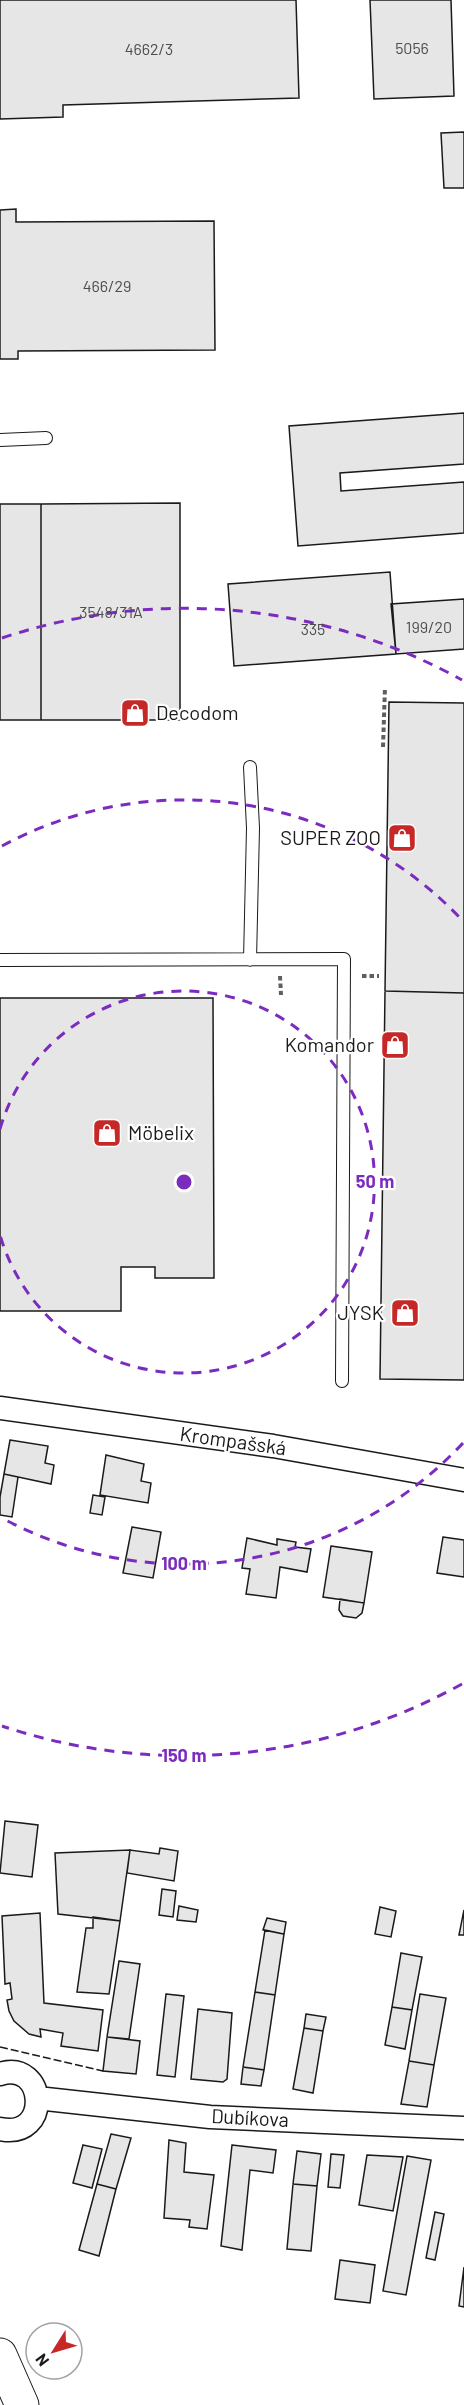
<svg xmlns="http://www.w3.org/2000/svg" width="464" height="2405" font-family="Barlow,sans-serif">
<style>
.building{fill:#e6e6e6;stroke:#1a1a1a;stroke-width:1.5}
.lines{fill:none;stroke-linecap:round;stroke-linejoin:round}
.service-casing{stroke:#1a1a1a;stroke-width:14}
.minor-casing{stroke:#1a1a1a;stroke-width:25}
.secondary-casing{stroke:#1a1a1a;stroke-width:35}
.path{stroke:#5f5f5f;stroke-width:4;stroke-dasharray:4.5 3;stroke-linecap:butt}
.service{stroke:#fff;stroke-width:12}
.minor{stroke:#fff;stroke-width:22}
.secondary{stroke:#fff;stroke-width:33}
.fence{stroke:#1a1a1a;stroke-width:1.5;stroke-dasharray:8 3;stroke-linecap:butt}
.ring{fill:none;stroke:#7b2cbf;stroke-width:3;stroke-dasharray:10 8}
.labels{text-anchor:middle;stroke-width:4.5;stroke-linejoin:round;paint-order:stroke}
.number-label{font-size:16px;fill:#4d4d4d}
.poi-label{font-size:20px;fill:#1a1a1a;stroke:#fff;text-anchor:end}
.street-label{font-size:20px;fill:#1a1a1a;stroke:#fff}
.centre{fill:#7b2cbf;stroke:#fff;stroke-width:3}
.ring-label{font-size:18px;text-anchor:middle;font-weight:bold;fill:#7b2cbf;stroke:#fff;stroke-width:4.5;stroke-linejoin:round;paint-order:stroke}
</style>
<rect width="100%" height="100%" fill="#fff"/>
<path class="building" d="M 0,0 L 296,0 L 299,98 L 63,105 L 63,117 L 0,119 Z
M 370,0 L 451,0 L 454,96 L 374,99 Z
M 464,132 L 464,188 L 444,188 L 441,133 Z
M 16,209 L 16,222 L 214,221 L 215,350 L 18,351 L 18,359 L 0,359 L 0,210 Z
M 464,413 L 464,464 L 340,473 L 341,491 L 464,482 L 464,533 L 298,546 L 289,426 Z
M 180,503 L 180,720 L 41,720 L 41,504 Z
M 0,504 L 41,504 L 41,720 L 0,720 Z
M 390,572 L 396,654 L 234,666 L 228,584 Z
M 464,599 L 464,649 L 396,654 L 391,604 Z
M 389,702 L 464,703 L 464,993 L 385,991 Z
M 385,991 L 464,993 L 464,1380 L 380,1379 Z
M 0,998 L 213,998 L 214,1278 L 155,1278 L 155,1267 L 121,1267 L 121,1311 L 0,1311 Z
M 10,1440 L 48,1446 L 45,1463 L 54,1465 L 51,1484 L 4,1474 Z
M 106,1455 L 144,1464 L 141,1481 L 151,1483 L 148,1503 L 100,1495 Z
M 4,1474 L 18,1477 L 12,1517 L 0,1515 L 0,1497 Z
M 93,1495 L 105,1497 L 102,1515 L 90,1513 Z
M 132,1527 L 161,1532 L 153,1578 L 123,1573 Z
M 443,1537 L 464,1540 L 464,1577 L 437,1573 Z
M 247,1538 L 277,1545 L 277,1539 L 296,1542 L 295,1547 L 311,1549 L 307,1572 L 280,1567 L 276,1598 L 246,1594 L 250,1569 L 242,1568 Z
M 331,1546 L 372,1552 L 364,1603 L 323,1597 Z
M 340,1599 L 364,1603 L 362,1613 L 356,1618 L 343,1616 L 339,1610 Z
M 5,1821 L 38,1825 L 32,1877 L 0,1873 Z
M 160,1848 L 178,1851 L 174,1881 L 127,1873 L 130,1850 L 159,1854 Z
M 130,1850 L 120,1921 L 58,1914 L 55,1853 Z
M 162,1889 L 176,1891 L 173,1917 L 159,1915 Z
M 179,1906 L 198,1910 L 196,1922 L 177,1920 Z
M 380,1907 L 396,1911 L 391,1937 L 375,1934 Z
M 464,1910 L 464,1935 L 459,1935 Z
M 40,1913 L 44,2003 L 103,2010 L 98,2051 L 61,2046 L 63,2033 L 40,2029 L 41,2037 L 29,2034 L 14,2021 L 9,2011 L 7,2000 L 12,1999 L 10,1983 L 5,1984 L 2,1916 Z
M 93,1917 L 120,1921 L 109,1994 L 77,1992 L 86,1928 L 93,1928 Z
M 267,1918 L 286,1922 L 284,1934 L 263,1930 Z
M 265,1930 L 284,1934 L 275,1995 L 255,1992 Z
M 401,1953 L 422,1957 L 412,2010 L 392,2007 Z
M 119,1961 L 140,1964 L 129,2039 L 107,2037 Z
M 255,1992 L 275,1995 L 264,2070 L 243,2067 Z
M 166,1994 L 184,1996 L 175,2077 L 157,2075 Z
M 420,1994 L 446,1998 L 434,2065 L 409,2061 Z
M 392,2007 L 412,2010 L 405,2049 L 385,2045 Z
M 198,2009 L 232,2013 L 227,2079 L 223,2082 L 191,2079 Z
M 306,2014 L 326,2017 L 323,2031 L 304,2028 Z
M 304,2028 L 323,2031 L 313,2093 L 293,2089 Z
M 107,2037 L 140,2041 L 136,2074 L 103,2071 Z
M 409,2061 L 434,2065 L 427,2107 L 401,2104 Z
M 243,2067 L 264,2070 L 261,2086 L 241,2084 Z
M 111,2134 L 131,2138 L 116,2189 L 97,2184 Z
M 169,2140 L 186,2143 L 184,2172 L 214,2175 L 207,2229 L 189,2227 L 190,2220 L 164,2218 Z
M 83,2145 L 102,2149 L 92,2188 L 73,2183 Z
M 232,2145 L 276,2150 L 273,2173 L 250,2170 L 242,2250 L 221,2246 Z
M 297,2151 L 321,2154 L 317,2186 L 293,2184 Z
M 331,2154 L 344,2155 L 340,2188 L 328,2187 Z
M 367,2155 L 403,2157 L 393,2211 L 359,2205 Z
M 407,2156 L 431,2160 L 406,2295 L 383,2291 Z
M 97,2184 L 116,2189 L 99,2256 L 79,2250 Z
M 293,2184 L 317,2186 L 311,2251 L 287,2249 Z
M 435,2212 L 444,2214 L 435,2260 L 426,2258 Z
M 340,2260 L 375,2265 L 370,2303 L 335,2299 Z
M 464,2267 L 464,2307 L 459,2306 Z"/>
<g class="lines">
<g class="service-casing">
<path id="service" d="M 0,440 L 46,438
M 0,960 L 344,959 L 342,1381
M 250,960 L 253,828 L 250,767"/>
</g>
<g class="minor-casing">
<path id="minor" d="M 0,1408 L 273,1446 L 464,1480
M 0,2074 C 46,2059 52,2140 0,2129
M 37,2098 L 210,2117 L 464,2128"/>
</g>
<g class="secondary-casing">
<path id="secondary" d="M 0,2355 L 22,2405"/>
</g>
<path class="path" d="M 383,747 L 385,687
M 280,976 L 281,995
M 362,976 L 379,976"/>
<use href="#service" class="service"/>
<use href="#minor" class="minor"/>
<use href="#secondary" class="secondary"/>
<path class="fence" d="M 0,2047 L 103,2071"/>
</g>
<g class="ring">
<path d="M0 1129A191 191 0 1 1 0 1235"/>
<path d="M463 1443A382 382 0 0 1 2 1518M2 846A382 382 0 0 1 463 921"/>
<path d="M462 1684A574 574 0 0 1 2 1726M2 638A574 574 0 0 1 462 680"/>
</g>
<defs>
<g id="shop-square" transform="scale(1.5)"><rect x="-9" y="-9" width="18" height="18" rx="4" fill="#c62828" stroke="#fff"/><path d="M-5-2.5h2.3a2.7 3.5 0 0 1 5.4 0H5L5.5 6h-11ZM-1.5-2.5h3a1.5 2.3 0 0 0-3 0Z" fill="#fff"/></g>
</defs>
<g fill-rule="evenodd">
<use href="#shop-square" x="135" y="713"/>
<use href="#shop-square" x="402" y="838"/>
<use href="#shop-square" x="395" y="1045"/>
<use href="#shop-square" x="107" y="1133"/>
<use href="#shop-square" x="405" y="1313"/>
</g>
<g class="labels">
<g class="number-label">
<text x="412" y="54">5056</text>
<text x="149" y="55">4662/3</text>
<text x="107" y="292">466/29</text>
<text x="111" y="618">3548/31A</text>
<text x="429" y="633">199/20</text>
<text x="313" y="635">335</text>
</g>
<g class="poi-label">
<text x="156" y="720" text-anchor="start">Decodom</text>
<text x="381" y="845">SUPER ZOO</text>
<text x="374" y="1052">Komandor</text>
<text x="128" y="1140" text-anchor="start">Möbelix</text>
<text x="384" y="1320">JYSK</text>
</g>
<g class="street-label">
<text transform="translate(233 1441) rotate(8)" y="7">Krompašská</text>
<text transform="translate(250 2118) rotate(3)" y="7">Dubíkova</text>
</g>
</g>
<circle cx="184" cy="1182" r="9" class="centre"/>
<g class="ring-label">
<text x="375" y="1188">50 m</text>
<text x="184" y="1570">100 m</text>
<text x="184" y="1762">150 m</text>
</g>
<g transform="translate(54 2351) rotate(233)"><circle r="28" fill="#ffffff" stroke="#a3a3a3" stroke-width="1.5"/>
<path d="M0-4.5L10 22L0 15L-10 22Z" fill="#c62828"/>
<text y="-9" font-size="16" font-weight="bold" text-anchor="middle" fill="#1a1a1a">N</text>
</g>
</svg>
